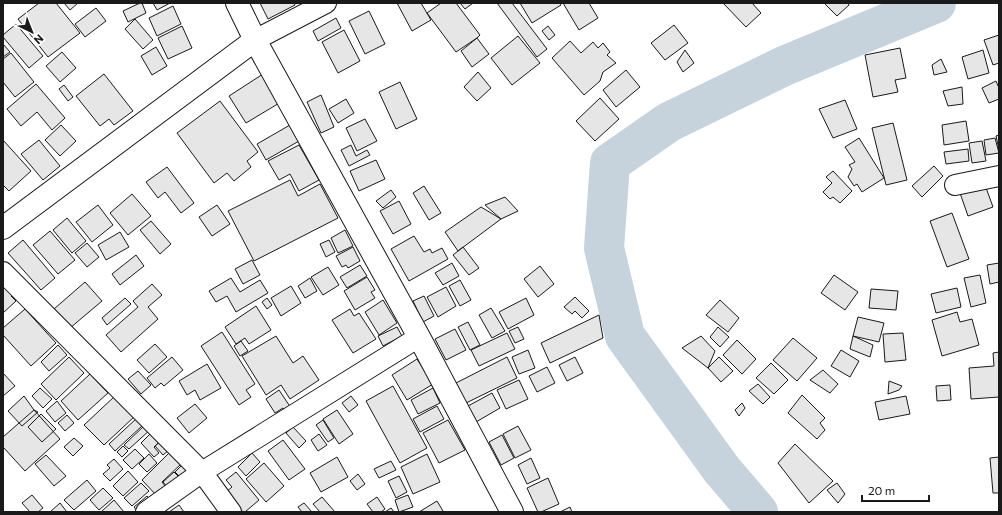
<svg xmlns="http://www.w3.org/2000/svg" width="1002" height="515" font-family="Commissioner,sans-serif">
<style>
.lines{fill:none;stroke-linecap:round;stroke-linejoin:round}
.river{stroke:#c6d2dc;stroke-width:40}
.building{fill:#e6e6e6;stroke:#1a1a1a}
.street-casing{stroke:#1a1a1a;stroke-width:22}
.secondary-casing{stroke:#1a1a1a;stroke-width:24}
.street{stroke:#fff;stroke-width:20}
.secondary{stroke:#fff;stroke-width:22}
</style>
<rect width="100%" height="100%" fill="#fff"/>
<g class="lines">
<path class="river" d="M 758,512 L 722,470 L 625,336 L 604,248 L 610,163 L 669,122 L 784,66 L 936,3"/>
</g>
<path class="building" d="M 39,3 L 56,3 L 80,33 L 48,57 L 18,19 Z
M 64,3 L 78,3 L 70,10 Z
M 140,3 L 142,3 L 146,13 L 128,22 L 123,11 Z
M 153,3 L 170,3 L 157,10 Z
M 260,3 L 294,3 L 295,5 L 268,19 Z
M 397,3 L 421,3 L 431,20 L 412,31 Z
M 441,3 L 456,3 L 480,35 L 477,38 L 456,52 L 427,13 Z
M 460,3 L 473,3 L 465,9 Z
M 497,3 L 512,3 L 547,49 L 537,57 Z
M 520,3 L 560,3 L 561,5 L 532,23 Z
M 563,3 L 589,3 L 598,18 L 579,30 Z
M 723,3 L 752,3 L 761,13 L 746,27 Z
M 824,3 L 848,3 L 849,5 L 837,16 Z
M 173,6 L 181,24 L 157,36 L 149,18 Z
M 96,8 L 106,21 L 85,37 L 75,24 Z
M 369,11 L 385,44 L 365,54 L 349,21 Z
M 336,18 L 341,28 L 318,41 L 313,31 Z
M 135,19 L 153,40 L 143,49 L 125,29 Z
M 16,24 L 43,56 L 29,68 L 3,37 L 3,35 Z
M 674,25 L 688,43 L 665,60 L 651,43 Z
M 182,26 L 192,48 L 168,59 L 158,38 Z
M 548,26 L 555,35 L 549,40 L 542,31 Z
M 344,30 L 360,61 L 338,73 L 322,42 Z
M 999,35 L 999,63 L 993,65 L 984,40 Z
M 518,36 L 540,63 L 512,85 L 491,58 Z
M 477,38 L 489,54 L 472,67 L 461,51 Z
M 570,41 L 581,53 L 593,42 L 598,48 L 603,43 L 610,52 L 607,55 L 616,63 L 603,72 L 600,81 L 584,95 L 552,58 Z
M 3,44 L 10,52 L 3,57 Z
M 156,47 L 167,66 L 152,75 L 141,56 Z
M 900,48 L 906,78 L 895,80 L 898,92 L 873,97 L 865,55 Z
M 685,50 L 694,63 L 683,72 L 677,62 Z
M 983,50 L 989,73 L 968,79 L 962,57 Z
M 62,52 L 76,68 L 60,82 L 46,66 Z
M 11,53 L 34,82 L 15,97 L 3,82 L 3,59 Z
M 941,59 L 947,72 L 934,75 L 932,65 Z
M 626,70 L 640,87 L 616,107 L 603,90 Z
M 478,72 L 491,88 L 477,101 L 464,87 Z
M 104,74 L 133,111 L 114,125 L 109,119 L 100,126 L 76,96 Z
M 263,74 L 281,102 L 246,123 L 229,96 Z
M 996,81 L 999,88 L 999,99 L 989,103 L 982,88 Z
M 400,82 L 417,119 L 396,129 L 379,92 Z
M 36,84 L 65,118 L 52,130 L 37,112 L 21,126 L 7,109 Z
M 64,85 L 73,97 L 68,101 L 59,89 Z
M 962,87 L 963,104 L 948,106 L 943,91 Z
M 321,95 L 334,127 L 321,133 L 307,102 Z
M 600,98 L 619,119 L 595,141 L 576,121 Z
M 346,99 L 354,113 L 338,123 L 329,109 Z
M 845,100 L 857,129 L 833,138 L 819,109 Z
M 220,101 L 258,152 L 247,161 L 251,167 L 234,181 L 227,173 L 214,183 L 177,133 Z
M 365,119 L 377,141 L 357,151 L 346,128 Z
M 966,121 L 969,141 L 944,145 L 942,125 Z
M 893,123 L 907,180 L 886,185 L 872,128 Z
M 61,125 L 76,141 L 60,156 L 45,140 Z
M 290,125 L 299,141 L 266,160 L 257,144 Z
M 999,135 L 999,150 L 996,136 Z
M 859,138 L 884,178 L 862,192 L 857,184 L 854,186 L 848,177 L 852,169 L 849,165 L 855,162 L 845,147 Z
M 995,138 L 999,153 L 986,155 L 984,140 Z
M 3,140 L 31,171 L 9,191 L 3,185 Z
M 39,140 L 60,166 L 43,180 L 21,154 Z
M 982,141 L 986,161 L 972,163 L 969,143 Z
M 299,145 L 319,180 L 299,191 L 290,174 L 279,180 L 268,161 Z
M 351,145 L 356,156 L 367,150 L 370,155 L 349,166 L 341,150 Z
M 968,149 L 969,161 L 946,164 L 944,152 Z
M 376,160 L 385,179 L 359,191 L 350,171 Z
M 934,166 L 943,176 L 922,197 L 912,186 Z
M 167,167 L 194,203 L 181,213 L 165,192 L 158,198 L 146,182 Z
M 833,171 L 852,191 L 840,203 L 833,197 L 830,199 L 823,192 L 832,183 L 826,177 Z
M 290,180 L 298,196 L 320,184 L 338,218 L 254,261 L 228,211 Z
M 985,185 L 993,207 L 968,216 L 960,193 Z
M 424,186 L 441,213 L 429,220 L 413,193 Z
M 391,190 L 396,197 L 383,208 L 376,201 Z
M 132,194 L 151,216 L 128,235 L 110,213 Z
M 505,197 L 518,211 L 501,219 L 485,205 Z
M 399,201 L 411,224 L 393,234 L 380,211 Z
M 98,205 L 113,225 L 92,242 L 76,222 Z
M 217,205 L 230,224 L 212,236 L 199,217 Z
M 481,207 L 501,219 L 458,251 L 445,232 Z
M 952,213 L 969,259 L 947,267 L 930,221 Z
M 67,218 L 86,241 L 72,253 L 53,230 Z
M 151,221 L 171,244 L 160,254 L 140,230 Z
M 345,230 L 353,246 L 338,253 L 331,238 Z
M 50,231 L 75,260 L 58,274 L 33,245 Z
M 120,232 L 129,247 L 106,260 L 98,245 Z
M 414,236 L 424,252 L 430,249 L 432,253 L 442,248 L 448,259 L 409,281 L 391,249 Z
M 23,240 L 55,278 L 41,290 L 8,253 Z
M 329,240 L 335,252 L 326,257 L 320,244 Z
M 87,243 L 99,257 L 87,267 L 75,253 Z
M 353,247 L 360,261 L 348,268 L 346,265 L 342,267 L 336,256 Z
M 463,247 L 479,268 L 469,275 L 453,255 Z
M 136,255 L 144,266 L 120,285 L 112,274 Z
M 252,260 L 260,275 L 243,284 L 235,269 Z
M 452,263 L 459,276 L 443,285 L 435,273 Z
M 999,263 L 999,282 L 990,284 L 987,265 Z
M 360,265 L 367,276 L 347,288 L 340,277 Z
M 540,266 L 554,284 L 538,297 L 524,279 Z
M 328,267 L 339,285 L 323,295 L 311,277 Z
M 834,275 L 858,292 L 845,310 L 821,293 Z
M 980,275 L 986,303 L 971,307 L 964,278 Z
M 367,277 L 375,290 L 371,292 L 375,298 L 355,310 L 344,291 Z
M 3,278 L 16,292 L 11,296 L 16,301 L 3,313 Z
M 231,278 L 240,292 L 260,280 L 268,293 L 236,312 L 227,296 L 216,302 L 209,291 Z
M 310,278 L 317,291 L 305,298 L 298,286 Z
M 460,280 L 471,300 L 460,306 L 449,286 Z
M 85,282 L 102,301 L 70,328 L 54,309 Z
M 152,284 L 162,295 L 148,307 L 158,319 L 121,352 L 106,335 L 138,307 L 133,301 Z
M 291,286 L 301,303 L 281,316 L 271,298 Z
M 446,287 L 456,306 L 438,317 L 427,297 Z
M 957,288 L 961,307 L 936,313 L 931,294 Z
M 871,289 L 898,291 L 896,310 L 869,308 Z
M 424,296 L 434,316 L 423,322 L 413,301 Z
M 575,297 L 589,311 L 582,318 L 575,311 L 572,314 L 564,307 Z
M 125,298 L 131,304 L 107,325 L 102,318 Z
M 267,298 L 272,305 L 267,309 L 262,302 Z
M 526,298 L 534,315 L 508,329 L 499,312 Z
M 383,300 L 397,323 L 379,335 L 365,312 Z
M 720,300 L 739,318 L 728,332 L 706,315 Z
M 256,306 L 271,330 L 249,344 L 245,338 L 236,344 L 225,327 Z
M 491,308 L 505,331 L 492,338 L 479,315 Z
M 25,309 L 56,343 L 31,366 L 3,335 L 3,328 Z
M 350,309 L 354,316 L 359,313 L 376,339 L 353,353 L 332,320 Z
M 957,312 L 960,322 L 972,319 L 979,345 L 942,356 L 932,320 Z
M 599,315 L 603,338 L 550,363 L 541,343 Z
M 858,317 L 884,323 L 879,342 L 853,336 Z
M 468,322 L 480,345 L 470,350 L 458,327 Z
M 397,327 L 402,336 L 383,346 L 378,336 Z
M 518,327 L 524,339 L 515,343 L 509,331 Z
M 718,327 L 729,337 L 720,347 L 710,337 Z
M 455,329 L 466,350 L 446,360 L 435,339 Z
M 222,332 L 255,384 L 246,390 L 251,397 L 239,405 L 201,346 Z
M 507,333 L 515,349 L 479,366 L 471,350 Z
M 903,333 L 906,360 L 885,362 L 883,334 Z
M 276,336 L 293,363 L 303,356 L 319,380 L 290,399 L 281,385 L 266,395 L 242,356 Z
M 701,336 L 715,351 L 708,368 L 682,348 Z
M 853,336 L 873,345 L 870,357 L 850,349 Z
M 793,338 L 817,358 L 797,381 L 773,360 Z
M 737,340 L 756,359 L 742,374 L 723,355 Z
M 241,341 L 248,351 L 240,356 L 234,346 Z
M 155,344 L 167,357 L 149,373 L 137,360 Z
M 58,345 L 67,355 L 49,371 L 41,362 Z
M 528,350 L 535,368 L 519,374 L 512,357 Z
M 841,350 L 859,361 L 850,377 L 831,366 Z
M 999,352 L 999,397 L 971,399 L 969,368 L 994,366 L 993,353 Z
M 69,357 L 84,373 L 56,400 L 41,384 Z
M 172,357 L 183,370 L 164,386 L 161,383 L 155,388 L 147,378 Z
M 507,357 L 517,378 L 466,403 L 456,383 Z
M 575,357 L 583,373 L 567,381 L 559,365 Z
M 719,357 L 733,371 L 721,382 L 708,368 Z
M 417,359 L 433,384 L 407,400 L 392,375 Z
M 771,363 L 788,380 L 774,394 L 756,378 Z
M 207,364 L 221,388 L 200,400 L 195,390 L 187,395 L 179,381 Z
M 547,367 L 555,383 L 537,392 L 529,376 Z
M 823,370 L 838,384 L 830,393 L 810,380 Z
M 138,371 L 151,385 L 141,394 L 128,379 Z
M 3,373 L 15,386 L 3,396 Z
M 90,374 L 108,393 L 78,420 L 61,401 Z
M 519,380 L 528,399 L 506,409 L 497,390 Z
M 889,381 L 902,386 L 899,390 L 888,394 Z
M 758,384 L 770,397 L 763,404 L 749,391 Z
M 950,385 L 951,400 L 937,401 L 936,386 Z
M 393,386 L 427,448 L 400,463 L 366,401 Z
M 40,388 L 52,399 L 43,408 L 32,396 Z
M 433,388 L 440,403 L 418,414 L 411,400 Z
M 279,390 L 291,408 L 285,412 L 283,408 L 275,413 L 266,399 Z
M 492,393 L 500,408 L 476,422 L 468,406 Z
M 116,395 L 135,416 L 104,445 L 84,425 Z
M 802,395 L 825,418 L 820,423 L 825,430 L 817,439 L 788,413 Z
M 24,396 L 34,410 L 38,412 L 22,426 L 8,411 Z
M 351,396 L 358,405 L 349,412 L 342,403 Z
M 906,396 L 910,414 L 879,420 L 875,402 Z
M 57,401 L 66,413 L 55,422 L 46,411 Z
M 742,403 L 745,408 L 739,416 L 735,410 Z
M 195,404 L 207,418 L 189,433 L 177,418 Z
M 437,406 L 444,419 L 420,432 L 413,419 Z
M 34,410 L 60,439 L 25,471 L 3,447 L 3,437 Z
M 337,410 L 353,434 L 339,444 L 323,419 Z
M 41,414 L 56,429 L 42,442 L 28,427 Z
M 67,415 L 74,423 L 65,431 L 58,423 Z
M 137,418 L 143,425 L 115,451 L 109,444 Z
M 323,420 L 334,438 L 328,442 L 316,425 Z
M 448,420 L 465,450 L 439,463 L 423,433 Z
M 146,424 L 151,429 L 129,449 L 124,445 Z
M 518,426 L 531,450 L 515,458 L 503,434 Z
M 293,427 L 306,441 L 299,448 L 286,433 Z
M 152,432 L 160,441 L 154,447 L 159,453 L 154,457 L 141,443 Z
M 319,434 L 327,445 L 318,451 L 311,440 Z
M 502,435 L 514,458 L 501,465 L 489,442 Z
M 74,438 L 83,446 L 73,456 L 64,447 Z
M 283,440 L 305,469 L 289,480 L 268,451 Z
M 161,441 L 169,450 L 163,455 L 155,446 Z
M 795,444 L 833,481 L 809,503 L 778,463 Z
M 123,446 L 128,451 L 122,457 L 117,452 Z
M 135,449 L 144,458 L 132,469 L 123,460 Z
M 170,452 L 181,464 L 162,482 L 166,487 L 157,496 L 142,480 Z
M 252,453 L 260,462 L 246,476 L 238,467 Z
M 149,454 L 157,463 L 147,472 L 139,464 Z
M 427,454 L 440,482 L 413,494 L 401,467 Z
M 46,455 L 66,476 L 54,486 L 35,464 Z
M 337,457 L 348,477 L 321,492 L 310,473 Z
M 999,457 L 999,493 L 993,493 L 990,458 Z
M 531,458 L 540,478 L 527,484 L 518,465 Z
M 114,459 L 123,469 L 110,481 L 103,474 L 110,468 L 107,465 Z
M 391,461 L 396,470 L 379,478 L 374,469 Z
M 264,463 L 284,486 L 266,502 L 246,479 Z
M 182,465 L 189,472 L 182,479 L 175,472 Z
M 128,471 L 138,482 L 123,496 L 113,486 Z
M 174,472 L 183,481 L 169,489 L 163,482 Z
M 236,472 L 259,500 L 245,512 L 243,512 L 226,492 L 232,487 L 226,480 Z
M 358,474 L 365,484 L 357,490 L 350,481 Z
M 399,476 L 407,492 L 396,498 L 388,481 Z
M 548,478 L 559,504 L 541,512 L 538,512 L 527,488 Z
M 87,480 L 96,491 L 74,510 L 64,500 Z
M 141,483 L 149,491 L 132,506 L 124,498 Z
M 837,483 L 845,494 L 838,503 L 827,490 Z
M 103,488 L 113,498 L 99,510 L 90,500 Z
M 32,495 L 43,508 L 38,512 L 30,512 L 22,503 Z
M 408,495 L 413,507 L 399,512 L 395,500 Z
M 147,496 L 152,502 L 138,512 L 134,507 Z
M 322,497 L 335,512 L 320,512 L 313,504 Z
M 377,497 L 385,509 L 381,512 L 373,512 L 367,504 Z
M 114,500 L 124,512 L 101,512 Z
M 437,501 L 443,511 L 441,512 L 419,512 Z
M 60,503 L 67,512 L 50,512 Z
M 304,503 L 312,512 L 302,512 L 298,507 Z
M 179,505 L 184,512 L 169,512 Z
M 570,507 L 572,512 L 560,512 Z
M 391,508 L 394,512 L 385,512 Z"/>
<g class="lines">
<g class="street-casing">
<path id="street" d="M 255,40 L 326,3
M 955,185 L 999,176
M 3,272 L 202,472 L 231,512
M 146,512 L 202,472 L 419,337"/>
</g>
<g class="secondary-casing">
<path id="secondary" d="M 237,3 L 255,40 L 419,337 L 512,512
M 3,228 L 255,40"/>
</g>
<use href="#street" class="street"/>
<use href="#secondary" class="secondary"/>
</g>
<rect width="1002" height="515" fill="none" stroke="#1a1a1a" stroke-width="8"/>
<g transform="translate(32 32) rotate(137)" stroke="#ffffff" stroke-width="3" paint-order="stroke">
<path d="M0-3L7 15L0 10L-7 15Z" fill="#1a1a1a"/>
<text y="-6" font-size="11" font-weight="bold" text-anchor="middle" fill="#1a1a1a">N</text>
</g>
<path d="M862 495v6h67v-6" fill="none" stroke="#1a1a1a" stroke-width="2"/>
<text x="868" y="495" font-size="12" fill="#1a1a1a" stroke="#ffffff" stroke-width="3" paint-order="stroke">20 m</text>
</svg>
